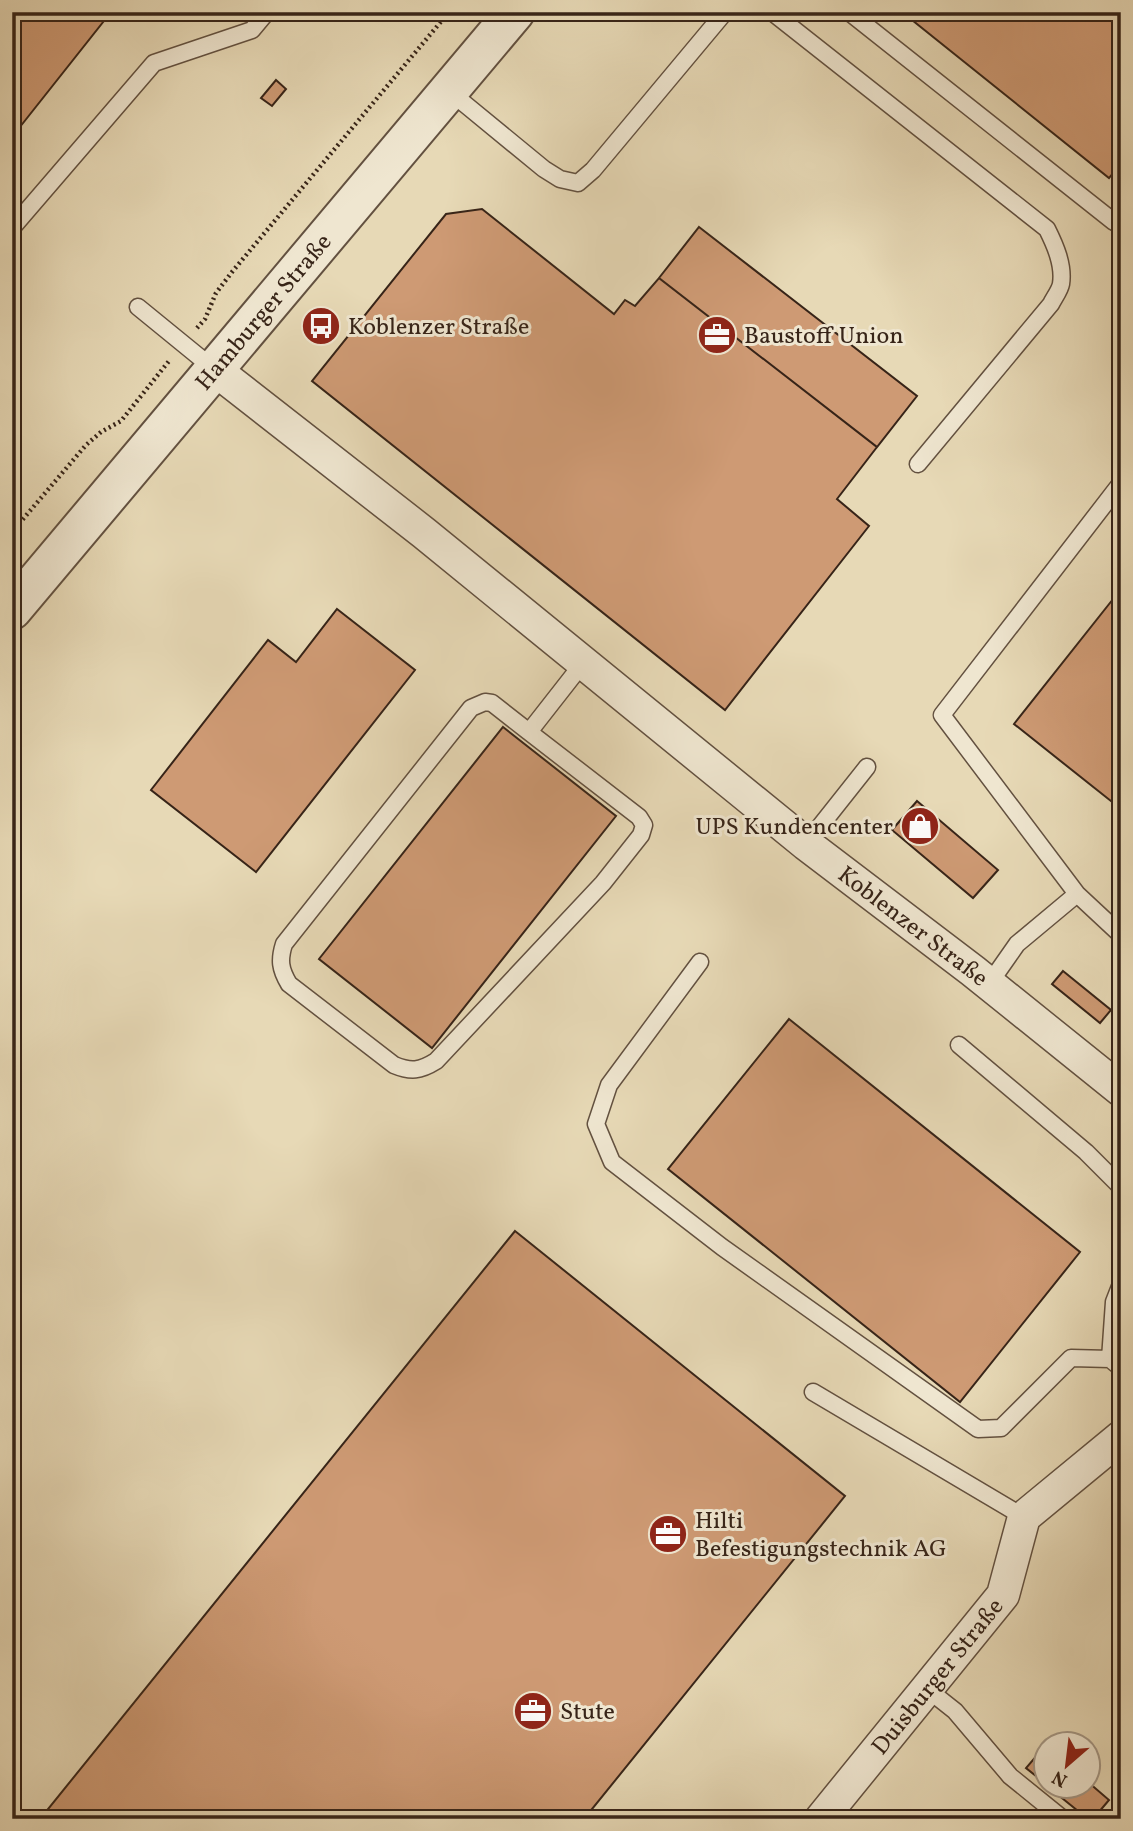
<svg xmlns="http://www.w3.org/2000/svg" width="1133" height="1831" font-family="Vollkorn,serif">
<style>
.building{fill:#ce9a74;stroke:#372418;stroke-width:2}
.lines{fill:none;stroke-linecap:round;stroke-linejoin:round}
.service-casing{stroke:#635140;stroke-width:19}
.minor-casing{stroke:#635140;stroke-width:35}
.tertiary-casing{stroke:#635140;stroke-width:42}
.path{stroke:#372418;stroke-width:4.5;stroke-dasharray:2 3.5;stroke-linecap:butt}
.service{stroke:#efe6d0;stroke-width:16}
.minor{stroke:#efe6d0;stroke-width:32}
.tertiary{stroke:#efe6d0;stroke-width:38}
.labels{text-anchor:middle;stroke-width:6;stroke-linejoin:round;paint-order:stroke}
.street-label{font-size:24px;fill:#372418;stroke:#efe6d0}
.poi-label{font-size:24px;fill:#372418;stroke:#efe6d0;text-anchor:start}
</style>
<rect width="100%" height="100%" fill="#e7d9b6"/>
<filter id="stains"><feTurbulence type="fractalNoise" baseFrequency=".00286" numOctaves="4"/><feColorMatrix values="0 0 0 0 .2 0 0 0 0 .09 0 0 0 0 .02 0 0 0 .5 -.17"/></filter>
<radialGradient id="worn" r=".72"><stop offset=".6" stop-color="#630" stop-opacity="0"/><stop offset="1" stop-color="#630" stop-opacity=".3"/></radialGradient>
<path class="building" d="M 12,12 L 111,12 L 12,137 Z
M 902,12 L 1112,12 L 1121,19 L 1121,163 L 1109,178 Z
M 276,80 L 286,89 L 272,106 L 261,98 Z
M 482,209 L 614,314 L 625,300 L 635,306 L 659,278 L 877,447 L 837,499 L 869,526 L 725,710 L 312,381 L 446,214 Z
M 699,227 L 917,396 L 877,447 L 659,278 Z
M 1121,589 L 1121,809 L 1014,724 Z
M 337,609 L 415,670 L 256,872 L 151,790 L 268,640 L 296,662 Z
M 503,727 L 616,816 L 432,1048 L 319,959 Z
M 917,801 L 998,870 L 973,898 L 892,830 Z
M 1063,971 L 1111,1010 L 1100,1023 L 1052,984 Z
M 789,1019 L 1080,1252 L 960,1402 L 668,1169 Z
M 515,1231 L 845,1496 L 584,1819 L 40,1819 Z
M 1045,1746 L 1046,1747 L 1046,1784 L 1026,1768 Z
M 1088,1782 L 1109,1800 L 1093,1819 L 1088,1819 L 1047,1786 L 1088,1786 Z"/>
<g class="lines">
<g class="service-casing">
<path id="service" d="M 772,12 L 1047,229 C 1055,245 1064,265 1061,284 C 1060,290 1054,298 1051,304 L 918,464
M 849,12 L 1114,222 L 1121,213
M 449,91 L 544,169 L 560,179 L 578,183 L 593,170 L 725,12
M 12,228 L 154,63 L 252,30 L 267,12
M 138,307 L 214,369
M 1121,483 L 942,715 L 1077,894 L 1121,935
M 529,732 L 639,817 L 644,825 L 641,835 L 603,883 L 436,1061 C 420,1071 411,1072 394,1065 L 289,984 C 280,969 279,960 284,944 L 471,708 L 485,702 L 492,703 L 529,732 L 583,663
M 806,844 L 867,767
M 700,962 L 609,1085 L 596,1124 L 612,1162 L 722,1247 L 978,1429 L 1001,1428 L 1071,1358 L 1110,1359 L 1121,1368
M 989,984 L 1017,944 L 1077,894
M 959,1045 L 1086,1152 L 1121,1187
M 1110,1359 L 1114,1302 L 1121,1284
M 813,1392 L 1024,1517
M 926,1688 L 955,1711 L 1010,1776 L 1063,1819"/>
</g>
<g class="minor-casing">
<g id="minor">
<path id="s1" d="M 214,369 L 424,533 L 806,844 L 973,971 L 1121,1090"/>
<path id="s2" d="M 821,1819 L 1003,1595 L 1024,1517 L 1121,1437"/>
</g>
</g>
<g class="tertiary-casing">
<g id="tertiary">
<path id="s3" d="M 12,610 L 515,12"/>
</g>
</g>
<path class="path" d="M 197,328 L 205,319 L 216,293 L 232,272 L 449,12
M 12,532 L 86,445 L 101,432 L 121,421 L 169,361"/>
<use href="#service" class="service"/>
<use href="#minor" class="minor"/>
<use href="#tertiary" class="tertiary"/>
</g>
<defs>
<g id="bus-disc" transform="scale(2.0125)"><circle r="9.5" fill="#8f2418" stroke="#efe6d0"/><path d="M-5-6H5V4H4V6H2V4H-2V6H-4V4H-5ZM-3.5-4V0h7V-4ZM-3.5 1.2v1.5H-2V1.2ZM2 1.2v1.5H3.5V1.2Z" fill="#fff"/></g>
<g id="office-disc" transform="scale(2.0125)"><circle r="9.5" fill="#8f2418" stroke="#efe6d0"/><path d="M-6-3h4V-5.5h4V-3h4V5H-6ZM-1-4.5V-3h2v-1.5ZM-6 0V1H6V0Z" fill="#fff"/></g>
<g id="shop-disc" transform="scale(2.0125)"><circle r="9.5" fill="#8f2418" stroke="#efe6d0"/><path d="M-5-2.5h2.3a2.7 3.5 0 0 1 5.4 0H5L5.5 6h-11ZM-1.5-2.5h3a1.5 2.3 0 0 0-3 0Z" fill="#fff"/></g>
</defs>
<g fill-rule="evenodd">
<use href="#bus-disc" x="321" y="326"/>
<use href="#office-disc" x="717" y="335"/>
<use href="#shop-disc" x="920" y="826"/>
<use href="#office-disc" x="668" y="1534"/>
<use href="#office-disc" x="533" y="1711"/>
</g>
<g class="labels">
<g class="street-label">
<text dy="8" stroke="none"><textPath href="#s3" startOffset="390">Hamburger Straße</textPath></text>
<text dy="8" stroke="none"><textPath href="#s1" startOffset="894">Koblenzer Straße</textPath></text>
<text dy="8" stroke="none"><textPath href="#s2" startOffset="184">Duisburger Straße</textPath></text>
</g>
<g class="poi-label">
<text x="348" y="334">Koblenzer Straße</text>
<text x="744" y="343">Baustoff Union</text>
<text x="893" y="834" text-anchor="end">UPS Kundencenter</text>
<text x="695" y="1528">Hilti<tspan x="695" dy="28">Befestigungstechnik AG</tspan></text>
<text x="560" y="1719">Stute</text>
</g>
</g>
<rect width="1133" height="1831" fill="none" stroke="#e7d9b6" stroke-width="42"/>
<rect x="14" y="14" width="1105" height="1803" fill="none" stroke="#372418" stroke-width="3.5"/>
<rect x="21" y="21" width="1091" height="1789" fill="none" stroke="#372418" stroke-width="2"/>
<g transform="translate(1067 1765) rotate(208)"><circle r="33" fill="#efe6d0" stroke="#a59886" stroke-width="2"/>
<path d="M0-5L12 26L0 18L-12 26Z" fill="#8f2418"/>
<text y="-10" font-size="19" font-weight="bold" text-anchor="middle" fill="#372418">N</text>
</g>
<rect width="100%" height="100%" filter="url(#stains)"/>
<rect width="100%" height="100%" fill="url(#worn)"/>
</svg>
